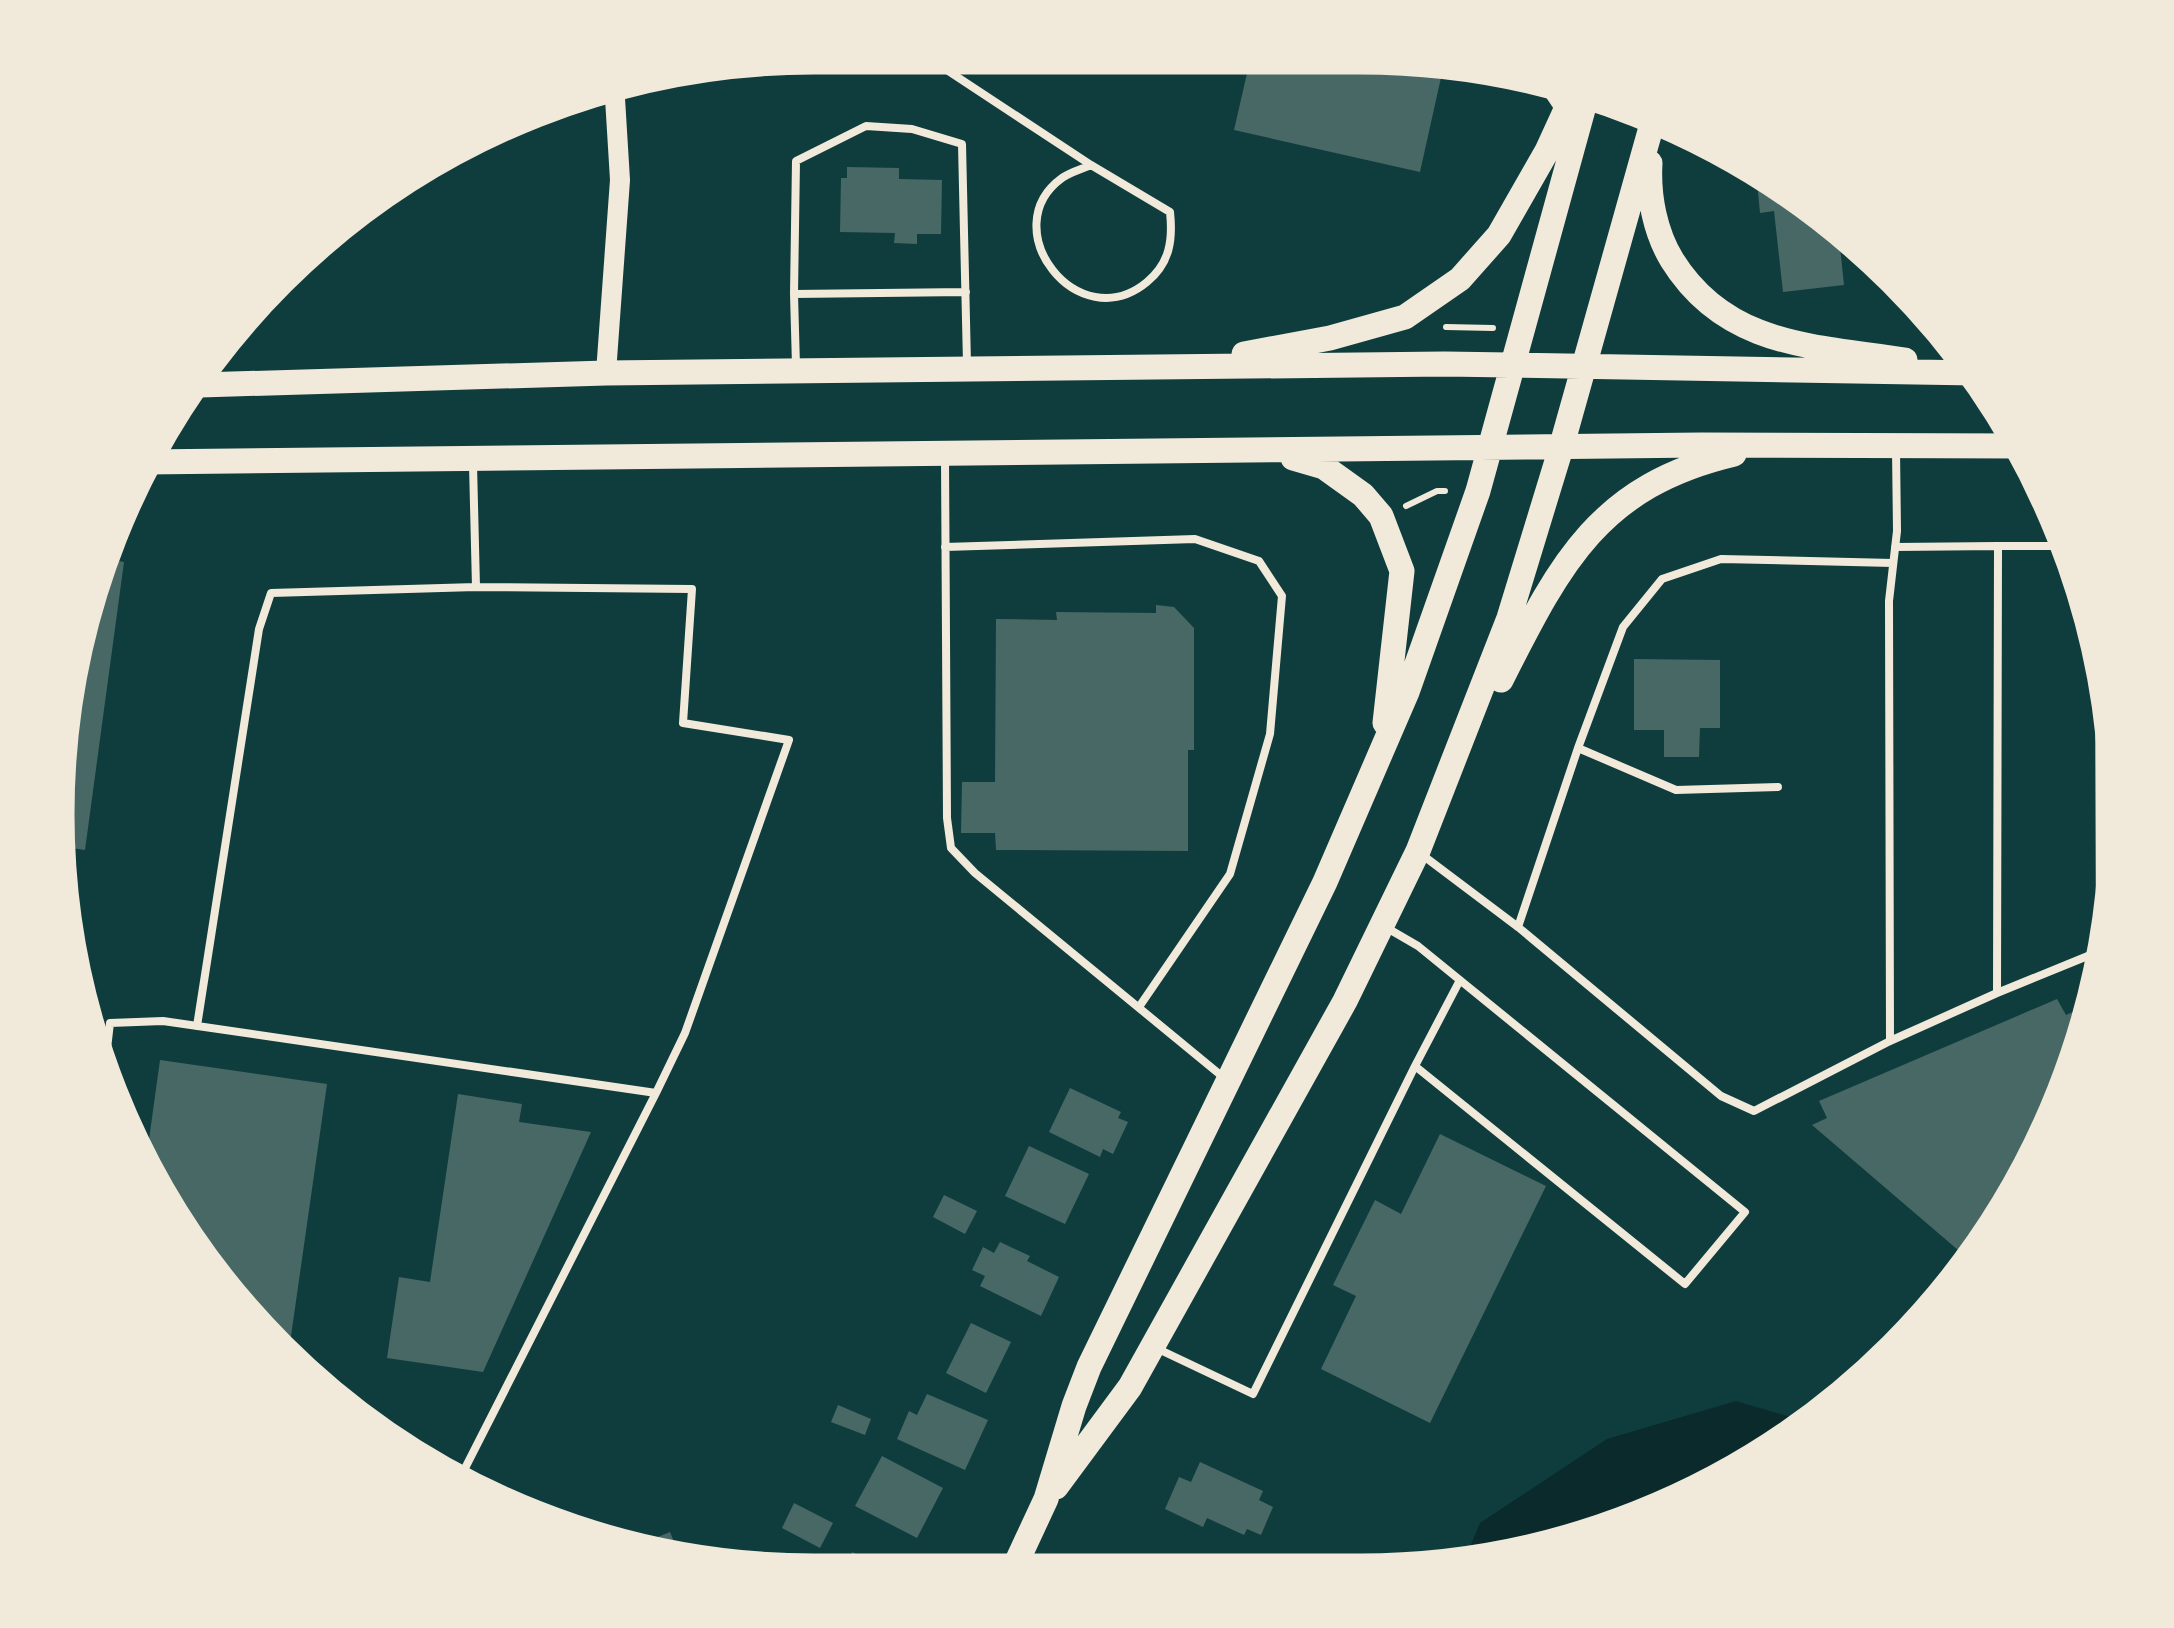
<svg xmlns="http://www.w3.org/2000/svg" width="2174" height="1628" font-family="Lato,sans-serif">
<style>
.water{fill:#0a2a2b}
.building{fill:#486865}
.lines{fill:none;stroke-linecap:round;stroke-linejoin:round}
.path{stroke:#f1e9da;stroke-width:6}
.service{stroke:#f1e9da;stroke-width:8}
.secondary{stroke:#f1e9da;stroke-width:20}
.primary{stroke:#f1e9da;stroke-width:25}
.rim{fill:none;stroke:#f1e9da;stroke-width:5}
</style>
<rect width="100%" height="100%" fill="#0f3d3e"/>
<path class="water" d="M 1736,1401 L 1811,1423 L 1651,1515 L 1462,1566 L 1480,1523 L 1607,1439 Z"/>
<path class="building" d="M 1251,56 L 1409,57 L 1435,61 L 1432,71 L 1442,73 L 1420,172 L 1234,130 Z
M 847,167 L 899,168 L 899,179 L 942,180 L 941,234 L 917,234 L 917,244 L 894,243 L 895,233 L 840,232 L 841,178 L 847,178 Z
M 1756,171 L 1781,183 L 1839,237 L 1844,285 L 1783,292 L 1774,211 L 1760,213 Z
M 106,559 L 124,562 L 85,850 L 58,846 L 70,665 Z
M 1156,605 L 1174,607 L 1194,628 L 1194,750 L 1188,750 L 1188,851 L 996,850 L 995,833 L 961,833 L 962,782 L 995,782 L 996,619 L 1057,620 L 1056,612 L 1156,613 Z
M 1634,659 L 1720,660 L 1720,728 L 1700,728 L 1699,757 L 1664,757 L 1664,730 L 1634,730 Z
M 2057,999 L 2066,1015 L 2091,1004 L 2079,1059 L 2017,1194 L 1986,1237 L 1958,1250 L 1812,1125 L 1827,1118 L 1819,1101 Z
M 160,1060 L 327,1084 L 288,1357 L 212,1276 L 147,1154 Z
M 1070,1088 L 1121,1112 L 1118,1118 L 1128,1122 L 1113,1154 L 1103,1149 L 1100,1157 L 1049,1132 Z
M 458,1094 L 522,1104 L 519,1122 L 591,1132 L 483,1372 L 387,1358 L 399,1277 L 430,1282 Z
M 1440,1134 L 1546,1186 L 1430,1423 L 1321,1369 L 1356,1296 L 1333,1285 L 1375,1200 L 1401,1214 Z
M 1029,1146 L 1089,1174 L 1065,1224 L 1005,1196 Z
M 944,1195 L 977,1211 L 965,1234 L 933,1217 Z
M 1000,1242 L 1030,1256 L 1027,1261 L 1059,1277 L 1041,1316 L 980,1286 L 985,1276 L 972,1270 L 983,1247 L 994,1253 Z
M 971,1323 L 1011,1342 L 986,1393 L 946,1373 Z
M 927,1394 L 988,1420 L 965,1470 L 897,1439 L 909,1411 L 917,1415 Z
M 838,1405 L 871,1419 L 865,1435 L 831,1422 Z
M 882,1456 L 943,1488 L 917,1538 L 855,1506 Z
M 1200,1462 L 1263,1491 L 1259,1500 L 1273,1507 L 1261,1535 L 1247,1529 L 1244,1535 L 1207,1518 L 1203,1527 L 1165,1509 L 1179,1477 L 1191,1482 Z
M 794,1503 L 833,1523 L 820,1548 L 782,1528 Z
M 670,1532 L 679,1554 L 651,1549 L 648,1541 Z
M 852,1552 L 892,1570 L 844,1571 Z"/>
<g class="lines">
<path class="path" d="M 1446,327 L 1493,328
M 1406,506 L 1437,491 L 1445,491"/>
<path class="service" d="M 924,55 L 1091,165 L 1170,212 C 1173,240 1170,263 1147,282 C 1078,339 993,228 1062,178 C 1070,172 1082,169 1091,165
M 1538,78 L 1560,111
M 966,292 L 794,294 L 796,161 L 866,126 L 912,129 L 962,144 C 964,217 965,291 967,364
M 794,294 L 796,366
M 945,458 L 947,818 L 951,848 L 975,873 L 1223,1077
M 114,534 L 124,536
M 1998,546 L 2066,546
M 945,547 L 1195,539 L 1259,561 L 1282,596 L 1270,734 L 1230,874 L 1139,1007
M 476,587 L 692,589 L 683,723 L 789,740 L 685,1033 L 656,1093
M 1578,748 L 1676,790 L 1778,787
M 1421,854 L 1518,927 L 1721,1096 L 1754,1111 L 1890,1041 L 1889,601 L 1897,531 L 1896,450
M 1518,927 L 1578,748 L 1623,627 L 1662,579 L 1721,559 L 1893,563
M 1997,993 L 2100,951 L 2099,655
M 197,1026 L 259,629 L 271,593 L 476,587 L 473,464
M 1890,1041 L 1997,993 L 1998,546 L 1895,547
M 1415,1066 L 1460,980
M 104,1074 L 110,1023 L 163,1021 L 656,1093 L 458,1482
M 1156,1348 L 1253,1394 L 1415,1066 L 1685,1284 L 1745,1212 L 1418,946 L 1387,928"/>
<path class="secondary" d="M 606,373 L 620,180 L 614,82"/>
<path class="primary" d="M 1650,163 C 1648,196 1655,232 1672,260 C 1726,347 1814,346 1905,360
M 1244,354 L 1330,338 L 1405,317 L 1460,279 L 1499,235 L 1547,151 L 1575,90
M 200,385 L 606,373 L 1445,364 L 1976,373
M 1293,458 L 1324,467 L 1363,495 L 1381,516 L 1402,571 L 1385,723
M 145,462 L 1701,445 L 2021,446
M 1501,680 C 1560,564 1598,486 1734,454
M 1056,1487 L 1130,1387 L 1345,1001 L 1418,851 L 1509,618 L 1561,448 L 1652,124
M 1013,1570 L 1046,1499 L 1074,1406 L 1089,1367 L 1325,882 L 1407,692 L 1478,491 L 1587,95"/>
</g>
<path d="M0 0H2174V1628H0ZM814 72H1360A742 742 0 0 1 2102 814V814A742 742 0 0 1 1360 1556H814A742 742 0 0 1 72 814V814A742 742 0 0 1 814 72Z" fill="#f1e9da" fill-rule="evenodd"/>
<path class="rim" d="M814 72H1360A742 742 0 0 1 2102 814V814A742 742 0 0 1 1360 1556H814A742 742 0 0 1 72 814V814A742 742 0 0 1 814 72Z"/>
</svg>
